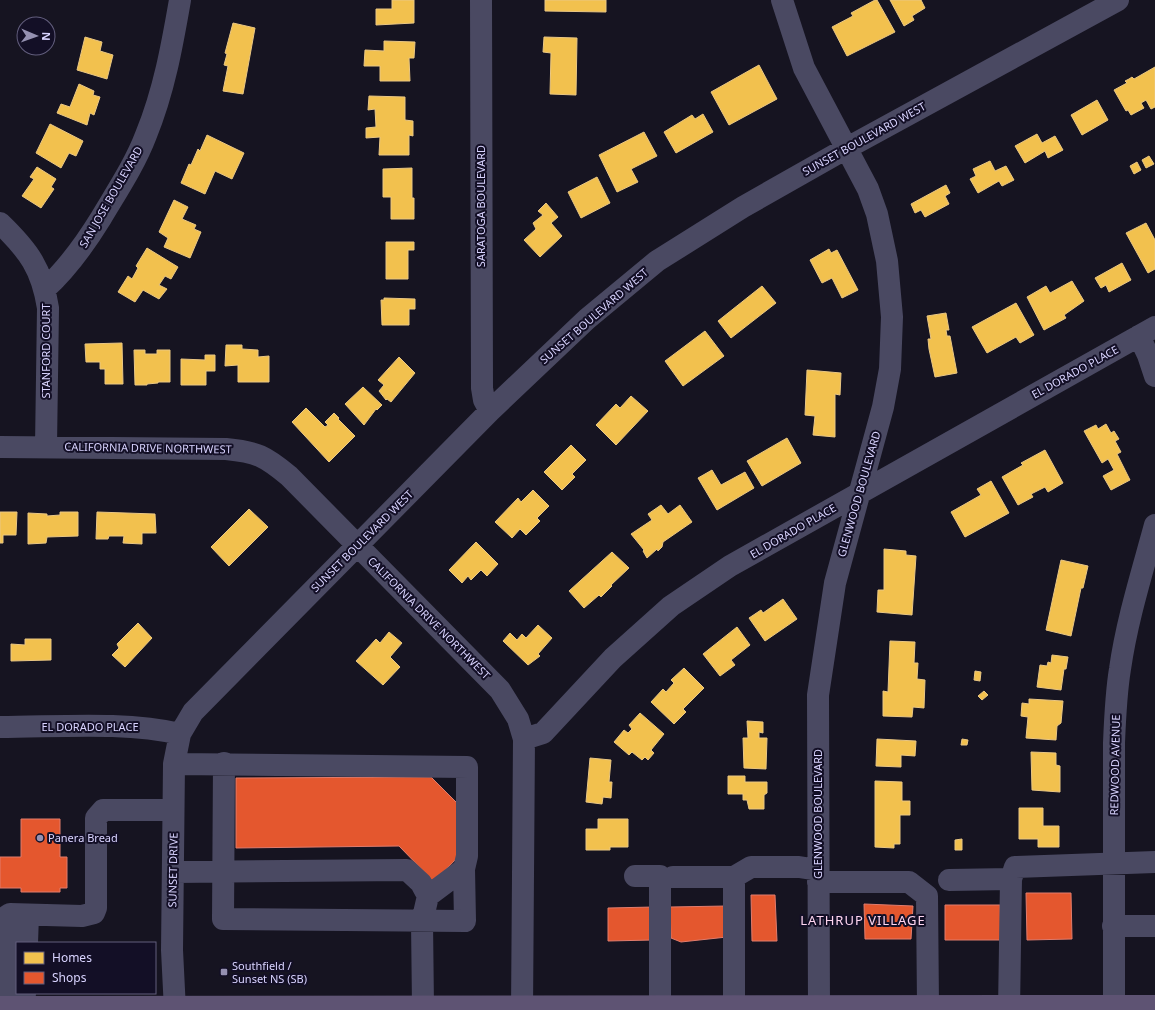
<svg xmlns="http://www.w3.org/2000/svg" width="1155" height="1010" font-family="'Noto Sans',sans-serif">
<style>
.homes{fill:#f2c14e;stroke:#eac783}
.shops{fill:#e4572e;stroke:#e17c6d}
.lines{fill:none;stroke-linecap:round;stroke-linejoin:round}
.minor{stroke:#4a4962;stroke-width:22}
.major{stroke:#5e5373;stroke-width:22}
.poi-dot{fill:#9591b1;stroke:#130f26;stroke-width:1.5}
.labels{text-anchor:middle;stroke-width:4;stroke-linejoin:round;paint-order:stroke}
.street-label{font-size:11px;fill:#d9d4ff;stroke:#130f26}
.poi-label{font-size:11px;fill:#d9d4ff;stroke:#130f26;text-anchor:start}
.quarter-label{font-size:13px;letter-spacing:1px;fill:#ffd6f0;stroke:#130f26}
</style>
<rect width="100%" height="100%" fill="#161421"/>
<path class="homes" d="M 392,0 L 414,0 L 414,23 L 376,25 L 376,9 L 392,9 Z
M 545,0 L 606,0 L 606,12 L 545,11 Z
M 875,0 L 877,0 L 895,32 L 847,56 L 832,27 L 853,16 L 851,13 Z
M 890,0 L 921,0 L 925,8 L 912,16 L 914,20 L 904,26 Z
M 233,23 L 255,28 L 243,94 L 223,91 L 228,66 L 224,65 L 227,54 L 225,53 Z
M 85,37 L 102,42 L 100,51 L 113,55 L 107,79 L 77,70 Z
M 544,37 L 577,38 L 576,95 L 550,94 L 551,53 L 543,52 Z
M 384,41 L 415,42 L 414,58 L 409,58 L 410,81 L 380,81 L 380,66 L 364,66 L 365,50 L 384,51 Z
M 759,65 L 777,99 L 729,125 L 711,92 Z
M 1155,67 L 1155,107 L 1151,109 L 1146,100 L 1141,103 L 1144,108 L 1131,115 L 1128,110 L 1126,111 L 1114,90 L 1127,83 L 1125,81 L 1129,79 L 1132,77 L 1134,79 Z
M 79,84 L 94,91 L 93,95 L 100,97 L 94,115 L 90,113 L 87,125 L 57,113 L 61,104 L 70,107 Z
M 369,96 L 405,97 L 405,120 L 413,121 L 413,136 L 409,135 L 409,155 L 379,155 L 380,137 L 366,138 L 366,128 L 376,127 L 375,109 L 368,110 Z
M 1097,100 L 1108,120 L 1082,135 L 1071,115 Z
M 703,114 L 713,132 L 676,153 L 664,132 L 692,115 L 695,119 Z
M 50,124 L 83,141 L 76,156 L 69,153 L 61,168 L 36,153 Z
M 644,132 L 657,156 L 631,169 L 638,182 L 617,192 L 599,155 Z
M 1037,134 L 1042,143 L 1055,136 L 1063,150 L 1048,158 L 1045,151 L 1025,163 L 1015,146 Z
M 207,135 L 244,153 L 232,179 L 215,171 L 205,194 L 181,183 L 189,164 L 191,165 L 198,149 L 200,151 Z
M 1149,156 L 1154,164 L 1146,168 L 1142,160 Z
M 990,161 L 995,171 L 1006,166 L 1014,180 L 1002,186 L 999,181 L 978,193 L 970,179 L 976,176 L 973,169 Z
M 1137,162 L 1141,170 L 1134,174 L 1130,166 Z
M 37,167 L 56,179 L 51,187 L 54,189 L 41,208 L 22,196 L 34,179 L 30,177 Z
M 412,168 L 412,198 L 414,198 L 414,219 L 391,219 L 391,197 L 383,197 L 383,169 Z
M 597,177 L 610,203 L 581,218 L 568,192 Z
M 946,185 L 950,193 L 945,196 L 949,204 L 925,217 L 921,210 L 915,213 L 911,204 Z
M 174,200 L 188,207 L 182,219 L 196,225 L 194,229 L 201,232 L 190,258 L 164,247 L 168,238 L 159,232 Z
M 546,203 L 558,217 L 551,223 L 562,236 L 540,257 L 524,240 L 536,229 L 533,223 L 543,215 L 538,211 Z
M 1146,223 L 1155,240 L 1155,269 L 1148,273 L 1126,233 Z
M 386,242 L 414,242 L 414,250 L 408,250 L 408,279 L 386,279 Z
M 147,248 L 178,267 L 171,279 L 165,276 L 159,285 L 167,289 L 159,299 L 143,290 L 135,302 L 118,292 L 128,276 L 132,279 L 138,268 L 136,266 Z
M 829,249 L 831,253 L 837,250 L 858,290 L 842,298 L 832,278 L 822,283 L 810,260 Z
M 1122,263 L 1131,280 L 1109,292 L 1106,285 L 1101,288 L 1095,278 Z
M 1072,281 L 1084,301 L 1064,315 L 1066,318 L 1044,330 L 1027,297 L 1046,286 L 1050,293 Z
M 762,286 L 776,303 L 731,338 L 718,321 Z
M 384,298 L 415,299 L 415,309 L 409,309 L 409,325 L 382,325 L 381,300 L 384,300 Z
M 1016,303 L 1034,335 L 1020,343 L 1016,337 L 987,353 L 972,327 Z
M 946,313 L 949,330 L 946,330 L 947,336 L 950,336 L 957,373 L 935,377 L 929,349 L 928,339 L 931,339 L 927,316 Z
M 705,331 L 724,356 L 683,386 L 665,361 Z
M 122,343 L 123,384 L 105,384 L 105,369 L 100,369 L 100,362 L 86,362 L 85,344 Z
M 226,345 L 242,345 L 242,349 L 258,350 L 258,357 L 269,356 L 269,382 L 238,382 L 238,365 L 225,366 Z
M 134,350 L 145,350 L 145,354 L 157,354 L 157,350 L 170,350 L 170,382 L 158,382 L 158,383 L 147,384 L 147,385 L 135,385 Z
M 205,355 L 215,355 L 215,371 L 206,371 L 206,385 L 181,385 L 181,359 L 205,360 Z
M 399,357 L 415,373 L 391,402 L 387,399 L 386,400 L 379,391 L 384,385 L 378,380 Z
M 807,370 L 841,373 L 840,395 L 835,394 L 835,437 L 813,435 L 815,416 L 805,415 Z
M 363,387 L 382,405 L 377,410 L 376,409 L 364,425 L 345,404 Z
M 631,396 L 648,411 L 616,445 L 596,425 L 616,404 L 620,408 Z
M 306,408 L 325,427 L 328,425 L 325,422 L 334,413 L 339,418 L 338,419 L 355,436 L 329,462 L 292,422 Z
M 1106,424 L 1111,433 L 1114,431 L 1119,439 L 1115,441 L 1121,452 L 1117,454 L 1130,480 L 1111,490 L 1103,476 L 1114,470 L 1108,459 L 1102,463 L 1084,431 L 1096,425 L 1098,429 Z
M 787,438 L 801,463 L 762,486 L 747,461 Z
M 571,445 L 586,460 L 572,474 L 575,477 L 562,490 L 544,472 Z
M 1045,450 L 1063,483 L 1048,492 L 1045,487 L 1031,494 L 1033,497 L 1018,505 L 1002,477 L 1023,465 L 1021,463 Z
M 712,470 L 721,485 L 745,472 L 754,488 L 717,510 L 698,478 Z
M 991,481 L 1009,513 L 965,537 L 951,512 L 981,495 L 977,489 Z
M 533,490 L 549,506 L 537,518 L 540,521 L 526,535 L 520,529 L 512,538 L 495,522 L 518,498 L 521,502 Z
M 661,505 L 668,514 L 680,505 L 692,522 L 663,542 L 662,547 L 658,551 L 657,549 L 647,558 L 643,551 L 644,550 L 631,534 L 652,520 L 648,514 Z
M 249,509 L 268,527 L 229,566 L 211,547 Z
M 0,512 L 17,512 L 16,535 L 3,535 L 3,543 L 0,543 Z
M 60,512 L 78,512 L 78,536 L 47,537 L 46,543 L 28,544 L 28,513 L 47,514 L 47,516 L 60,515 Z
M 97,512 L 155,514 L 156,533 L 142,533 L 142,544 L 123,543 L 124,536 L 109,536 L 108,539 L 96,539 Z
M 476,542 L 498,564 L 487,576 L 481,570 L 471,580 L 468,576 L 462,583 L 449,570 Z
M 884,549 L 906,551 L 906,555 L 916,556 L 912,615 L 877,612 L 878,590 L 884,590 Z
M 612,552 L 629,568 L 611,585 L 612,586 L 601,597 L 599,595 L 584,608 L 569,591 Z
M 1061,560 L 1088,566 L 1083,588 L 1081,588 L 1071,636 L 1046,630 Z
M 783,599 L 797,619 L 765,641 L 749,618 L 761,610 L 763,613 Z
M 138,623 L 152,638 L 125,667 L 112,655 L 119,648 L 117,644 Z
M 538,625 L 552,638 L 538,654 L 540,656 L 528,665 L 503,641 L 510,633 L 517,640 L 522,634 L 526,638 Z
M 737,627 L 750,645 L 731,660 L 735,665 L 720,676 L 703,654 Z
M 389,632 L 402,643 L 390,657 L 400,667 L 383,685 L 356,661 L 376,639 L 380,643 Z
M 25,639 L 51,639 L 51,660 L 11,661 L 11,644 L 25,645 Z
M 890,641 L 915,642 L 914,663 L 918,663 L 917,679 L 925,680 L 924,708 L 913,707 L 912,717 L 883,716 L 883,691 L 888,692 Z
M 1052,655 L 1068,657 L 1066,669 L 1064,669 L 1061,690 L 1037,687 L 1040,665 L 1047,666 L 1048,662 L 1051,663 Z
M 684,668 L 704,688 L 683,709 L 686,712 L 674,724 L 651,702 L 663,689 L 666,692 L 674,683 L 671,680 Z
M 975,671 L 981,672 L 980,681 L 974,680 Z
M 984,691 L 988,695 L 982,700 L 978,696 Z
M 1029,699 L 1063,701 L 1061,723 L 1057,726 L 1056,740 L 1026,738 L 1028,717 L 1021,716 L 1022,703 L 1029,704 Z
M 640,713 L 664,734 L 651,750 L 654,753 L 648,760 L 645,757 L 642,760 L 632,752 L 629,755 L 614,742 L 624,730 L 628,733 L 632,729 L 629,725 Z
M 747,721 L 763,722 L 763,733 L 759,732 L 759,738 L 767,738 L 766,769 L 744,768 L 743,738 L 748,738 Z
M 877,739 L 916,741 L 915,756 L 901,755 L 901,767 L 876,766 Z
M 962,739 L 968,740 L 967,745 L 961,745 Z
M 1031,752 L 1056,753 L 1056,765 L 1060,766 L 1060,792 L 1032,790 Z
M 590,758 L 611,760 L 609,782 L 612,782 L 611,798 L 603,797 L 602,804 L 586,802 Z
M 728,776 L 745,776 L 745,782 L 767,782 L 767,793 L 764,795 L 764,809 L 749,809 L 747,800 L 743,800 L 743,794 L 728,794 Z
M 875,781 L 902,782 L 902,801 L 910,801 L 910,815 L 900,815 L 900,844 L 894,844 L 894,848 L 875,847 Z
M 1019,808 L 1043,808 L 1043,826 L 1059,826 L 1059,847 L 1038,847 L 1038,839 L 1019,839 Z
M 598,819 L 628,819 L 628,847 L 610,847 L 610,850 L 586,850 L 586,829 L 598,829 Z
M 962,839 L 962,850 L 955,850 L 955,840 Z"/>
<path class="shops" d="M 431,777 L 457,803 L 457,858 L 434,882 L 399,846 L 236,848 L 236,778 Z
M 21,819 L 60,819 L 60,857 L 67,857 L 67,888 L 60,888 L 60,892 L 21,892 L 21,888 L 0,888 L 0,857 L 21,857 Z
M 1026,893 L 1071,893 L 1072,939 L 1027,940 Z
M 751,895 L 775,895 L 777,941 L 752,941 Z
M 864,904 L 913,906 L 911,939 L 865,939 Z
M 945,905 L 1000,905 L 1001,940 L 945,940 Z
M 726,906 L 727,937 L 681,942 L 671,938 L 670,907 Z
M 654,907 L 653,940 L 608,941 L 608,908 Z"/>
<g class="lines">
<path class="minor" d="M 481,0 L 482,388 L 484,400 L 490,411
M 782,0 L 804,68 L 868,189 L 877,214 L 887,261 L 892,317 L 890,369 L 883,407 L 835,583 L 818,695 L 819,1010
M 0,223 C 29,251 42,269 48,308 L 46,446
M 45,289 C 68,268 85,244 101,218 C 117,191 135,164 146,135 C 164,91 172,46 180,0
M 1139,336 L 1148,355 L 1155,376
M 0,447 L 226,449 C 257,452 265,456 289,476 L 500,690 L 518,719 L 524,739 L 522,1010
M 0,727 C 57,727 125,721 180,734
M 524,739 L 543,733 L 613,658 L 671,606 L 730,566 L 1155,327
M 174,764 L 467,767 L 467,856 L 464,869 L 465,921 L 223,919 L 224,763
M 173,872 L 407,870 L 421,883 L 428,896
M 635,876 L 660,876 L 660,1007
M 673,877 L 734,877 L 751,867 L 799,867 L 818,870
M 949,880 L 1011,879 L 1015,867 L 1155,862
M 818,882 L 909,882 L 927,896 L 928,1006
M 1113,926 L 1155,926
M 27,943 L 28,915
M 734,1006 L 734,877
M 5,1007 L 7,916 L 10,914 L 82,916 L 94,913 L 96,908 L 96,818 L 103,810 L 173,810
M 24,1007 L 25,993
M 423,1007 L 422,922 L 428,896 L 464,869
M 175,1010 L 172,950 L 174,764 L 180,734 L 193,712 L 490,411 L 587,319 L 657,261 L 743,207 L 847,148 L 1118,0
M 1009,1010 L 1011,879
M 1114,1010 L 1114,743 C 1115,718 1116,693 1120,669 C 1127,620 1142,573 1155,525"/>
<path class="major" d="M 0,1007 L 1155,1006"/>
</g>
<g class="poi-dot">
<circle cx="40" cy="838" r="4"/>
<rect x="220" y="968" width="8" height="8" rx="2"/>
</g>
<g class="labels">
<g class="street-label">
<text transform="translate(864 139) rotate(-29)" y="4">SUNSET BOULEVARD WEST</text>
<text transform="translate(111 197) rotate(-60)" y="4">SAN JOSE BOULEVARD</text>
<text transform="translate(481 206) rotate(-90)" y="4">SARATOGA BOULEVARD</text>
<text transform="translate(594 316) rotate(-41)" y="4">SUNSET BOULEVARD WEST</text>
<text transform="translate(46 351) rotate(-90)" y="4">STANFORD COURT</text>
<text transform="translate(1075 372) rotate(-29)" y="4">EL DORADO PLACE</text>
<text transform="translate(148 448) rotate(1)" y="4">CALIFORNIA DRIVE NORTHWEST</text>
<text transform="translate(859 494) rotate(-74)" y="4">GLENWOOD BOULEVARD</text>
<text transform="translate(793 531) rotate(-30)" y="4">EL DORADO PLACE</text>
<text transform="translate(362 541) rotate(-45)" y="4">SUNSET BOULEVARD WEST</text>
<text transform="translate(429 618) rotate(45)" y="4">CALIFORNIA DRIVE NORTHWEST</text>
<text x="90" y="731">EL DORADO PLACE</text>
<text transform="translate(1115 765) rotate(-89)" y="4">REDWOOD AVENUE</text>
<text transform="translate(818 814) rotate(-90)" y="4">GLENWOOD BOULEVARD</text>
<text transform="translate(173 870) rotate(-89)" y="4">SUNSET DRIVE</text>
</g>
<g class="poi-label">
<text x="48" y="842">Panera Bread</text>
<text x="232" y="970">Southfield /<tspan x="232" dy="13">Sunset NS (SB)</tspan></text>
</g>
<g class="quarter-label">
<text x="863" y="925">LATHRUP VILLAGE</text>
</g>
</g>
<rect x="16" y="942" width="140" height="52" fill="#130f26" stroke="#625e7d"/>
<rect x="24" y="952" width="20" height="12" fill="#f2c14e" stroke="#625e7d"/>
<text x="52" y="962" font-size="12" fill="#d9d4ff">Homes</text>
<rect x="24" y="972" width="20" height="12" fill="#e4572e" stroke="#625e7d"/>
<text x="52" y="982" font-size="12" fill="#d9d4ff">Shops</text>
<g transform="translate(36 36) rotate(92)"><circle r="19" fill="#130f26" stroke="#625e7d"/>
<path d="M0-3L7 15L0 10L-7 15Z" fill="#9591b1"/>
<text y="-6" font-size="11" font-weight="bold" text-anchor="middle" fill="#d9d4ff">N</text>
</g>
</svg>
